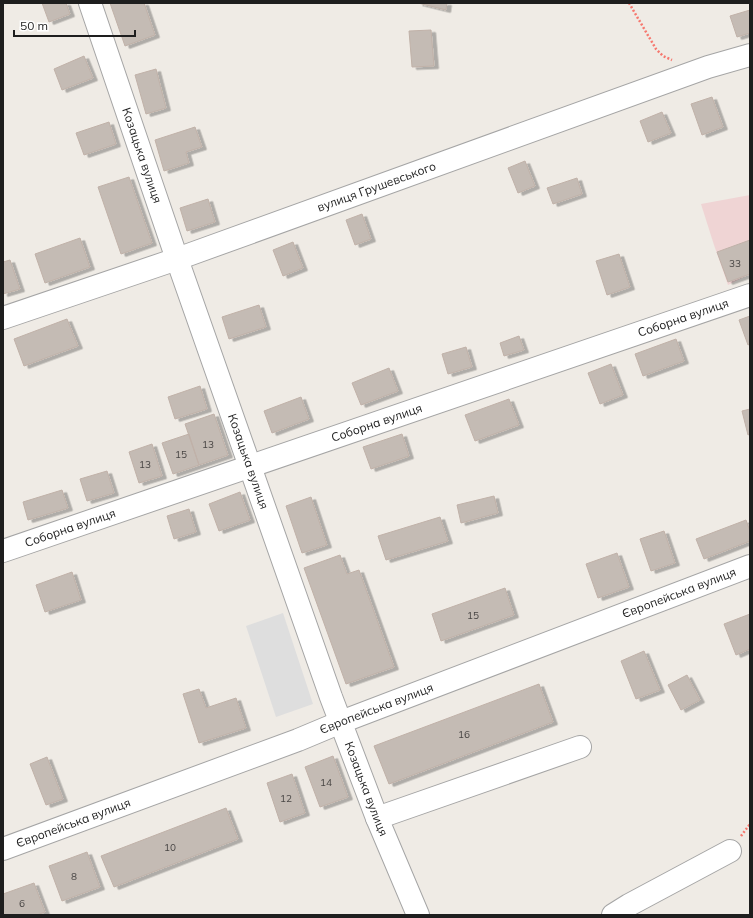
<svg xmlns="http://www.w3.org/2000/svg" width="753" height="918" font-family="Mulish,sans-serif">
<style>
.commercial{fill:#efd4d4}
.parking{fill:#dedede}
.building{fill:#c4bbb4;stroke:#c0b1a8;filter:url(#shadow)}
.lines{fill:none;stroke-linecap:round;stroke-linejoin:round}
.minor-casing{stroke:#a5a5a5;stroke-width:24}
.path{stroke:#f6786f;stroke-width:2.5;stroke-dasharray:2 2;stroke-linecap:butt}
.minor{stroke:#fff;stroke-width:22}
.labels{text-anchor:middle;stroke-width:3;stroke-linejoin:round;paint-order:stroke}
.number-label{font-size:10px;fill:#484544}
.street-label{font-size:12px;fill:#1e1e1e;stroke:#fff}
</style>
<defs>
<filter id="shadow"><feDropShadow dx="4.5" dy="2.5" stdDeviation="0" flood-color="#0004"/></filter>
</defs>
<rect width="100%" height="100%" fill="#efebe5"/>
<path class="commercial" d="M 750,195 L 750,274 L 728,285 L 714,245 L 701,204 Z"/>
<path class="parking" d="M 283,613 L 313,704 L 276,717 L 246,626 Z"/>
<path class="building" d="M 42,3 L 66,3 L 70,14 L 49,22 Z
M 110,3 L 144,3 L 155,35 L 125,46 Z
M 418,3 L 447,3 L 446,10 Z
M 750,10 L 750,33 L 737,37 L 730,16 Z
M 431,30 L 434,66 L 412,67 L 409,31 Z
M 84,56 L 93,78 L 62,90 L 54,69 Z
M 156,69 L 166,108 L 146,114 L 135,75 Z
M 712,97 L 723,127 L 702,135 L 691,104 Z
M 662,112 L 671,133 L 648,142 L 640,121 Z
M 109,122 L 116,144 L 84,155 L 76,133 Z
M 195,127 L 202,147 L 186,152 L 189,163 L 164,171 L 155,140 Z
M 525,161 L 535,186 L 518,193 L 508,168 Z
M 129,177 L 152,243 L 121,254 L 98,187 Z
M 577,178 L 582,194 L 553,204 L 547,188 Z
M 208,199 L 215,222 L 187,231 L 180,208 Z
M 362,214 L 371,239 L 355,245 L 346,220 Z
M 80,238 L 90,267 L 45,283 L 35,254 Z
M 750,240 L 750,274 L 728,282 L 717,252 Z
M 293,242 L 303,268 L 283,276 L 273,250 Z
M 619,254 L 630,287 L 607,295 L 596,261 Z
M 10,260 L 20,289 L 3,294 L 3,262 Z
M 259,305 L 266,327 L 229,339 L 222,317 Z
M 750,316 L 750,344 L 748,345 L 739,320 Z
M 67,319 L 78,346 L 24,366 L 14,339 Z
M 519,336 L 524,350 L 504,356 L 500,343 Z
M 676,339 L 684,361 L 643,376 L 635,354 Z
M 466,347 L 472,367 L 448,374 L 442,354 Z
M 611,364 L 623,395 L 600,404 L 588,373 Z
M 389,368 L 398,391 L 361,405 L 352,383 Z
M 200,386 L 207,409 L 175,419 L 168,397 Z
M 301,397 L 309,419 L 272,433 L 264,411 Z
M 509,399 L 519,425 L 475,441 L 465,415 Z
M 750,409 L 750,434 L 748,435 L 742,411 Z
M 214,414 L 228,455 L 199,465 L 185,424 Z
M 189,434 L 199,465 L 173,474 L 162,443 Z
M 402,434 L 409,456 L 371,469 L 363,447 Z
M 152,444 L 162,476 L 139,483 L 129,452 Z
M 107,471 L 114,493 L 87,501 L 80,479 Z
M 62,490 L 68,508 L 28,520 L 23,502 Z
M 240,492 L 250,520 L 219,531 L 209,504 Z
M 494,496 L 498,513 L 461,523 L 457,505 Z
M 311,497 L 327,545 L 302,553 L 286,506 Z
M 189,509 L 196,532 L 174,539 L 167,516 Z
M 440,517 L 448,541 L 386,560 L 378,536 Z
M 746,520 L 750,531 L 750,541 L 704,559 L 696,539 Z
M 664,531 L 675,563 L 651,571 L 640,539 Z
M 617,553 L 629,587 L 598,598 L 586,564 Z
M 340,555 L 347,574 L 359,570 L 394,667 L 346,684 L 304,568 Z
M 72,572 L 81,600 L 45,612 L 36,585 Z
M 505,588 L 514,615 L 441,641 L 432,614 Z
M 750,614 L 750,649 L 736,655 L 724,624 Z
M 644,651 L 660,690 L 636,699 L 621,661 Z
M 687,675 L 700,700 L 681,710 L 668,685 Z
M 539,684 L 553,722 L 389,784 L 374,746 Z
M 199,689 L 206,708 L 236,698 L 246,728 L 199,743 L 183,694 Z
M 333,756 L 348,797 L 320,807 L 305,767 Z
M 47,757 L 63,799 L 46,805 L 30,764 Z
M 292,774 L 305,813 L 280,822 L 267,783 Z
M 226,808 L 238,839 L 114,887 L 101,856 Z
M 87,852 L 100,887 L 62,901 L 49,866 Z
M 34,883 L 45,912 L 37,915 L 3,915 L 3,894 Z"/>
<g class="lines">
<g class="minor-casing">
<g id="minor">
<path id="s1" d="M 90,3 L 177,259 L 331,697 L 377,818 L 418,915"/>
<path id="s2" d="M 3,318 L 177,259 L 708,67 L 750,55"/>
<path id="s3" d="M 3,551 L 750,295"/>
<path d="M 377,818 L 580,747"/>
<path id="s4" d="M 3,849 L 298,740 L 341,722 L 750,566"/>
<path d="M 613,915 L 629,905 L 730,851"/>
</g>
</g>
<path class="path" d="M 629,3 L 656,49 L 663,56 L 672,60
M 741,836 L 750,824"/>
<use href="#minor" class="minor"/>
</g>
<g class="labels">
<g class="number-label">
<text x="735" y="267">33</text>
<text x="208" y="448">13</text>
<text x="181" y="458">15</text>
<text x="145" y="468">13</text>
<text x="473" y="619">15</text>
<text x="464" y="738">16</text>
<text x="326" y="786">14</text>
<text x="286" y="802">12</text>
<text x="170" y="851">10</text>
<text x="74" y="880">8</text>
<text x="22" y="907">6</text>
</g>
<g class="street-label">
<text dy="4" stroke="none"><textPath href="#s1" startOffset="161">Козацька вулиця</textPath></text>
<text dy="4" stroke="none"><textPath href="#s2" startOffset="396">вулиця Грушевського</textPath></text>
<text dy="4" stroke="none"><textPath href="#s3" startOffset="719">Соборна вулиця</textPath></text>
<text dy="4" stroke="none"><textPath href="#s3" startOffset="395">Соборна вулиця</textPath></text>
<text dy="4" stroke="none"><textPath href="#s1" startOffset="485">Козацька вулиця</textPath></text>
<text dy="4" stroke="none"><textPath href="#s3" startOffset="71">Соборна вулиця</textPath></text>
<text dy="4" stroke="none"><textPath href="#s4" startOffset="723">Європейська вулиця</textPath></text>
<text dy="4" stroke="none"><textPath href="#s4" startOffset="399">Європейська вулиця</textPath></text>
<text dy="4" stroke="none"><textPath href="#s1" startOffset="833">Козацька вулиця</textPath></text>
<text dy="4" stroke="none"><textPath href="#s4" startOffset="75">Європейська вулиця</textPath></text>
</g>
</g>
<rect width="753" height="918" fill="none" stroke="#1e1e1e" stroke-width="8"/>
<path d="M14 30v6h121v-6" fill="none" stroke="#1e1e1e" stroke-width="2"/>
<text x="20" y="30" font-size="12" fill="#1e1e1e" stroke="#ffffff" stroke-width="3" paint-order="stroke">50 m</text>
</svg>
